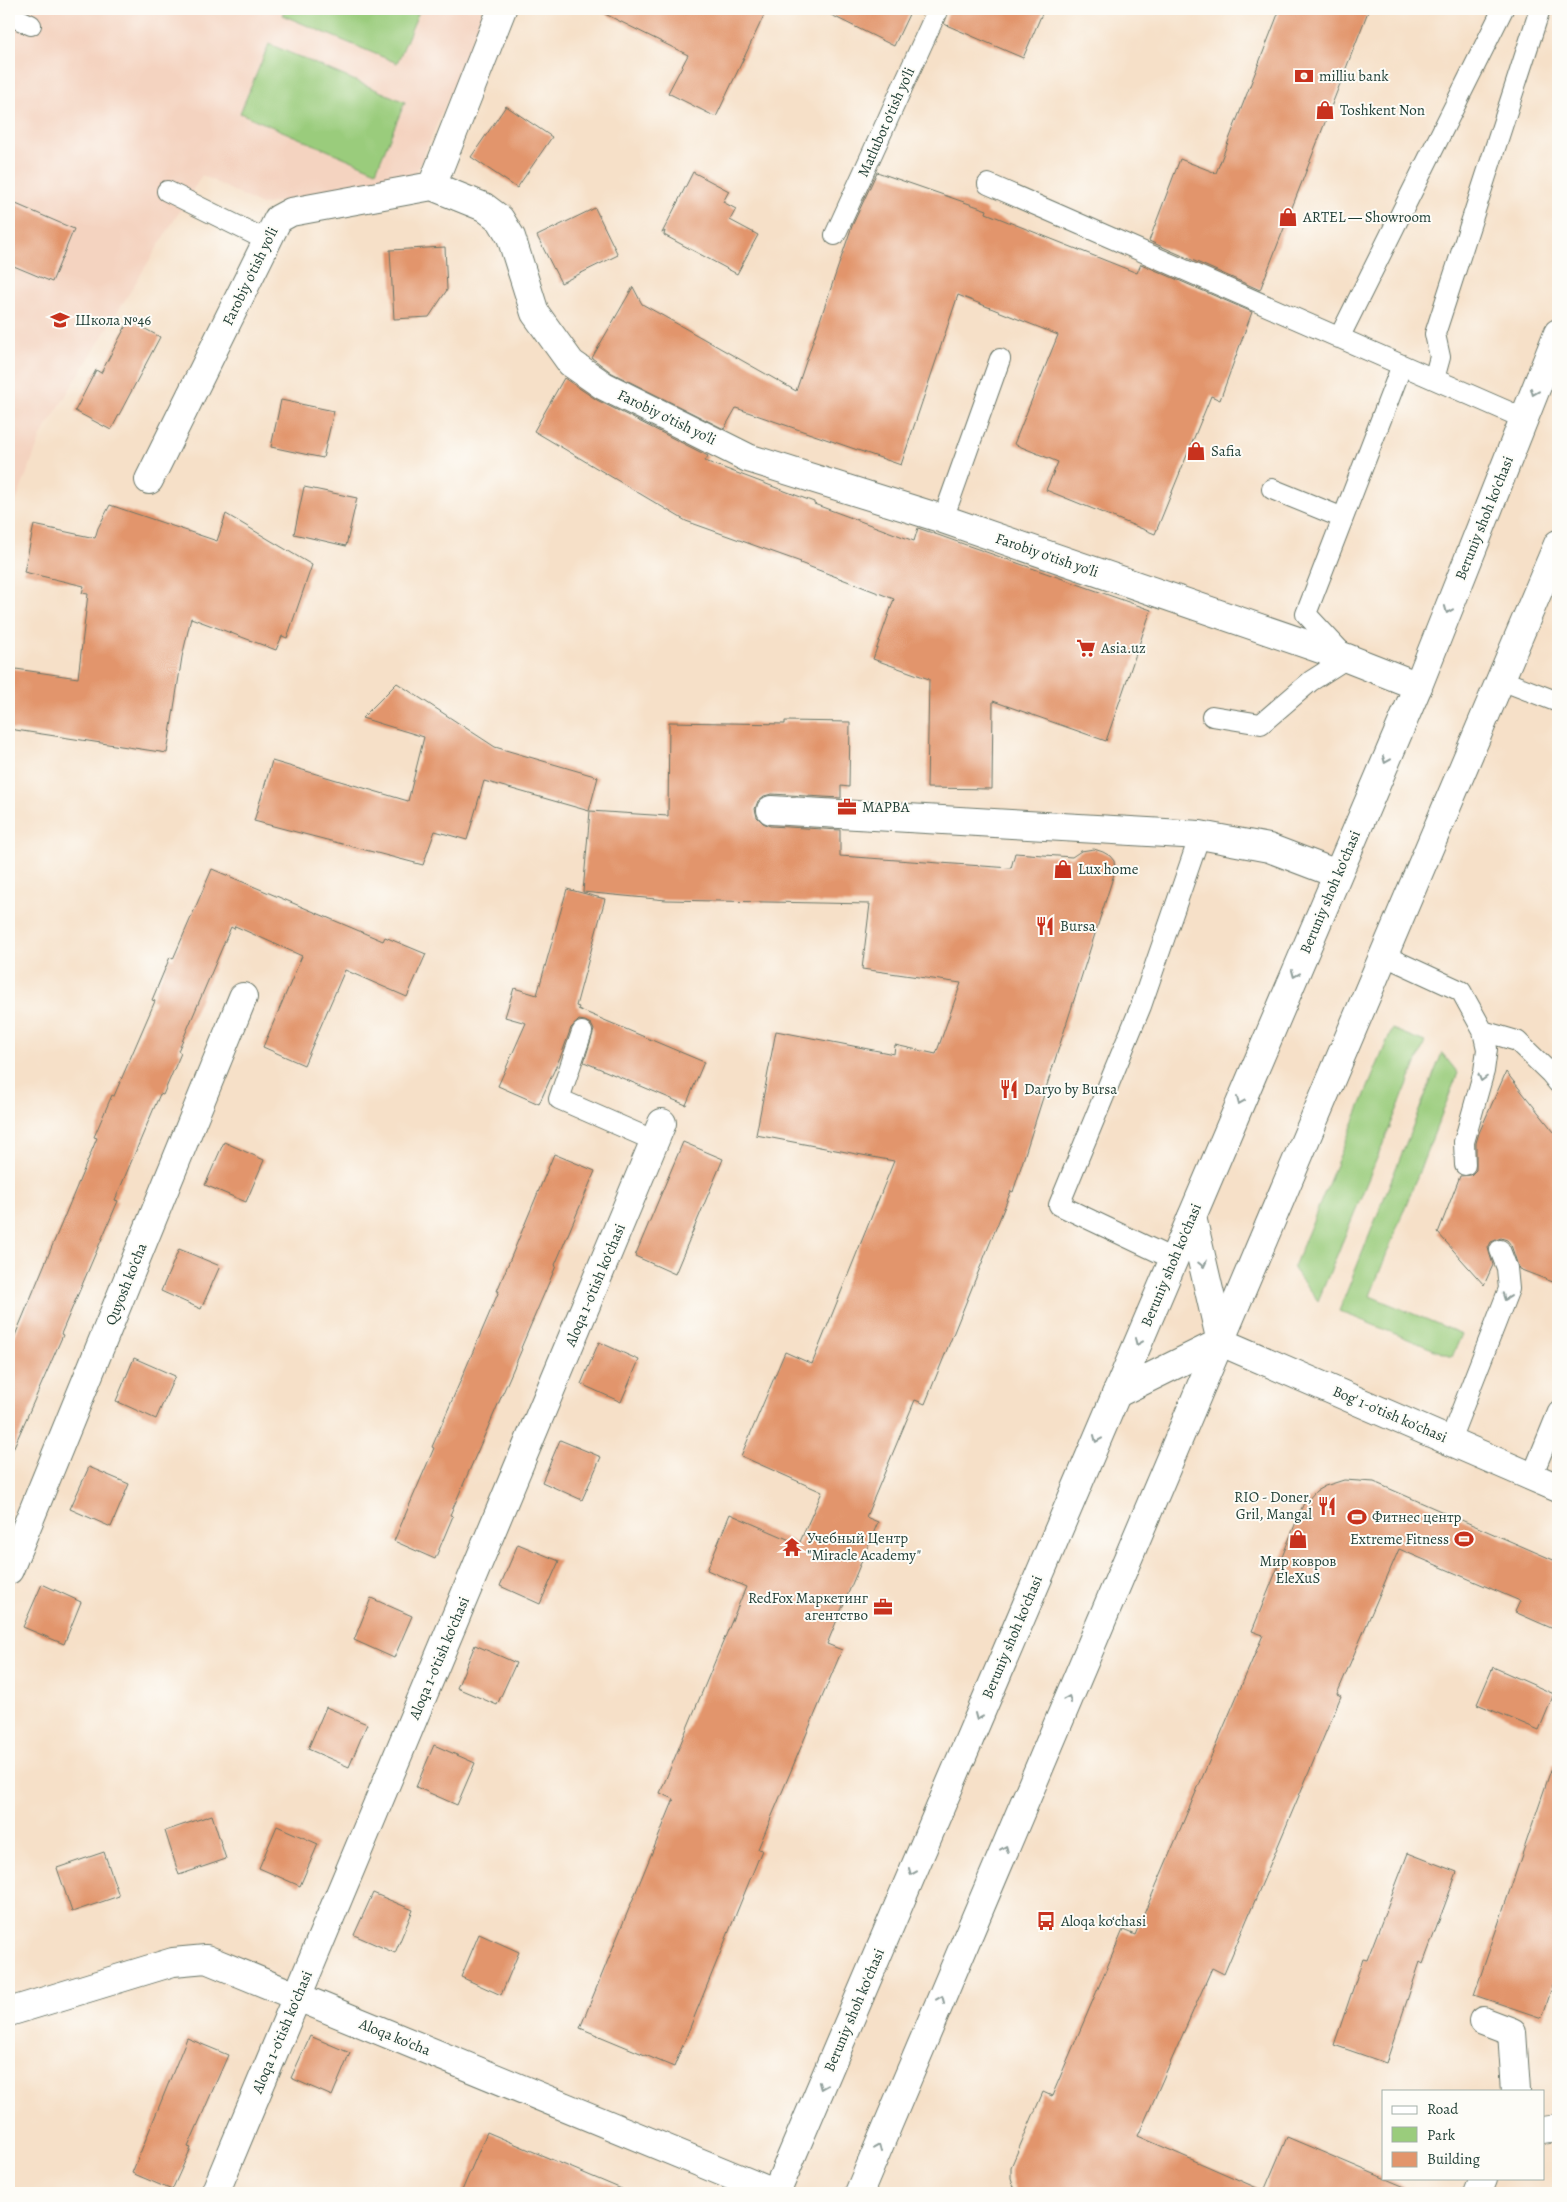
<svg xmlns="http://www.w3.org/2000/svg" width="1567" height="2202" font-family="Alegreya,serif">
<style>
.built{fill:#f4d3c0}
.green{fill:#9acc7c;stroke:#5c8458}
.building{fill:#e2956c}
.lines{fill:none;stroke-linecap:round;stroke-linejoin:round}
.lane-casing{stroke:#6a7668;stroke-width:22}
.street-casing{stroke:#6a7668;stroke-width:30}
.secondary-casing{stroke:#6a7668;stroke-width:30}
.primary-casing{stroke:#6a7668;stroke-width:30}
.lane{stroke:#fff;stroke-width:20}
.street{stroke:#fff;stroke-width:28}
.secondary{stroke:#fff;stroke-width:28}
.primary{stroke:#fff;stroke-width:28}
.oneway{stroke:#8f9e9a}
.labels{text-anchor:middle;stroke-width:4;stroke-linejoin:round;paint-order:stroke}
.poi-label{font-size:15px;fill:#1f3d34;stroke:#fdfcf7;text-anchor:start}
.street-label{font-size:15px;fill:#1f3d34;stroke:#fdfcf7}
</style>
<rect width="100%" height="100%" fill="#fdfcf7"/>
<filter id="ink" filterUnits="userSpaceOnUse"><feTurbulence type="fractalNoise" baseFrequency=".02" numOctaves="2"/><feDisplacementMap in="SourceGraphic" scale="10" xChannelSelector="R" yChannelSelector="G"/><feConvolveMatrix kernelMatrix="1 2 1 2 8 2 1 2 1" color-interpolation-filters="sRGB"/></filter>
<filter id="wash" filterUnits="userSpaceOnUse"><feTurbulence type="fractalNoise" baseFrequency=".0096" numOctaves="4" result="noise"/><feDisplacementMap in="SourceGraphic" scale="20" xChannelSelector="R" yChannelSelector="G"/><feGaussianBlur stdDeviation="1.12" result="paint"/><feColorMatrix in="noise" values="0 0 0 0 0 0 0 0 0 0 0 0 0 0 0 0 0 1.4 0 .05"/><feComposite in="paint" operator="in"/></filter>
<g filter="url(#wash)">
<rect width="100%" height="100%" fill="#f6e0c8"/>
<path class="built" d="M 9,9 L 486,9 L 414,178 L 261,205 L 202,175 L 41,436 L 9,520 Z"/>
<path class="green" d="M 285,9 L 420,9 L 397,63 L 282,15 Z
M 269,44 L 405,102 L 376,171 L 240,113 Z
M 1392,1029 L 1425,1042 L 1318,1301 L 1293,1269 Z
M 1442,1053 L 1458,1073 L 1370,1296 L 1462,1334 L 1452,1357 L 1339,1311 Z"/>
<g id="blocks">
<path class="building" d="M 595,9 L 767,9 L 716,117 L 668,93 L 688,55 Z
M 819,9 L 925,9 L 922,15 L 911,10 L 894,46 Z
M 950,9 L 1044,9 L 1023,58 L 944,24 Z
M 1280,9 L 1369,9 L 1260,290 L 1149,241 L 1180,159 L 1216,173 Z
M 506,106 L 552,137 L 517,188 L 471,157 Z
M 693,172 L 729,191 L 723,202 L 736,209 L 730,220 L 758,235 L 737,274 L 664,235 L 665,231 L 662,233 Z
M 877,172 L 987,210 L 986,213 L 1137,273 L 1141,264 L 1252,312 L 1220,400 L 1211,396 L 1155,534 L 1046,490 L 1058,462 L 1014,444 L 1058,335 L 958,295 L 901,465 L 736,408 L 724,429 L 612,373 L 592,358 L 633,287 L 642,304 L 796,391 L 852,226 Z
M 9,201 L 74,229 L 52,282 L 9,264 Z
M 595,208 L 618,255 L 561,283 L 537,236 Z
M 445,247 L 447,290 L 429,317 L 394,319 L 390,250 Z
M 129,320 L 160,337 L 111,430 L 75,411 L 96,370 L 101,373 Z
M 564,378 L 597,400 L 708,456 L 705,461 L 814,502 L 814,504 L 914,541 L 918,528 L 1151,610 L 1106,741 L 993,701 L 992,789 L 927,788 L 929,679 L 873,659 L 894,599 L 800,563 L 801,562 L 686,521 L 534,431 Z
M 281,400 L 334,411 L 323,458 L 271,447 Z
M 304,487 L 357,498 L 346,546 L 294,534 Z
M 110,505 L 217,541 L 226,514 L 312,565 L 287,638 L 282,636 L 276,650 L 191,618 L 182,657 L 167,753 L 9,729 L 9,668 L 78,678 L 88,594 L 82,593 L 84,586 L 24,572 L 34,525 L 95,538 L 98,528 Z
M 397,683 L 495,747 L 598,777 L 589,811 L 484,781 L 467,840 L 435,831 L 423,865 L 254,821 L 272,761 L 408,801 L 424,737 L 362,718 Z
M 785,721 L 850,722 L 849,787 L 841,786 L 841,798 L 772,794 L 764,796 L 758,801 L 755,809 L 757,817 L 763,823 L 770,826 L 840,830 L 840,856 L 1011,868 L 1015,853 L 1072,857 L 1081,851 L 1094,849 L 1103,852 L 1110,856 L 1114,861 L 1115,871 L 1013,1192 L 1011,1191 L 925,1404 L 915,1400 L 866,1517 L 878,1522 L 827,1644 L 842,1650 L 758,1849 L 762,1850 L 674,2067 L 580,2028 L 674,1799 L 660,1793 L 746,1587 L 707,1570 L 730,1514 L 799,1544 L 822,1492 L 741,1456 L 785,1352 L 812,1364 L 894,1161 L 756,1135 L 776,1031 L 894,1054 L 895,1045 L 936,1054 L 961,983 L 862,969 L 870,904 L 666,900 L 583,892 L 590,811 L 668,816 L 669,722 L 785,724 Z
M 212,869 L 383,941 L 385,937 L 426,954 L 407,997 L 345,970 L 304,1065 L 263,1047 L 302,956 L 235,926 L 234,929 L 231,927 L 178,1051 L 181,1053 L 163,1095 L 160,1094 L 115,1200 L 118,1201 L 61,1334 L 63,1335 L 9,1458 L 9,1350 L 97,1138 L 94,1137 L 112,1095 L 114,1096 L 155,1001 L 152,1000 L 170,957 L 173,959 Z
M 567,889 L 605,899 L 576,1006 L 579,1007 L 578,1009 L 704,1062 L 686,1105 L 584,1062 L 594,1030 L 591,1024 L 585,1021 L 579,1020 L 571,1028 L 562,1053 L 539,1104 L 498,1086 L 526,1023 L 505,1017 L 514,988 L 537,995 Z
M 1506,1072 L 1558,1137 L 1558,1284 L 1519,1269 L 1511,1245 L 1507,1240 L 1501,1238 L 1491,1242 L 1488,1248 L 1493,1265 L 1484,1285 L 1438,1233 L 1460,1176 L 1471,1175 L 1476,1170 L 1476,1143 L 1479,1133 Z
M 224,1142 L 264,1160 L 246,1202 L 205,1185 Z
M 683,1142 L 723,1159 L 675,1274 L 635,1256 Z
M 554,1154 L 595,1171 L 555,1265 L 556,1266 L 521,1348 L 522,1349 L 450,1515 L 453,1516 L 435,1559 L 394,1541 L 434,1448 L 432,1447 L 499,1291 L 497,1291 Z
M 179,1249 L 220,1266 L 201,1309 L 161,1291 Z
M 599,1342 L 639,1360 L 621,1402 L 581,1384 Z
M 134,1358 L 175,1376 L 156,1419 L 116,1401 Z
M 560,1440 L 601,1457 L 582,1500 L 542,1482 Z
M 89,1467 L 129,1484 L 111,1527 L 70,1509 Z
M 1344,1480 L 1374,1482 L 1558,1562 L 1558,1631 L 1515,1612 L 1520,1601 L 1399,1549 L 1337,1694 L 1341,1696 L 1224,1974 L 1212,1968 L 1138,2136 L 1264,2191 L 1287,2137 L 1419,2193 L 1016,2193 L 1011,2178 L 1011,2167 L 1043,2092 L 1052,2096 L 1123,1930 L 1135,1935 L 1263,1635 L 1252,1631 L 1303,1505 L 1316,1491 L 1325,1486 Z
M 518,1544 L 559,1561 L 540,1604 L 500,1586 Z
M 42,1584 L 81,1602 L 64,1644 L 23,1627 Z
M 371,1598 L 412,1616 L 394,1658 L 354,1640 Z
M 475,1645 L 516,1663 L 497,1705 L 457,1688 Z
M 1493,1667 L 1554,1694 L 1539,1730 L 1477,1704 Z
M 326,1707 L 367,1724 L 349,1767 L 308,1749 Z
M 434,1745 L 475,1763 L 457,1805 L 416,1787 Z
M 1553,1764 L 1558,1765 L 1558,1970 L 1542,2018 L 1474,1995 Z
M 212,1815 L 226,1859 L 179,1875 L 165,1831 Z
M 277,1826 L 318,1844 L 300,1886 L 259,1868 Z
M 104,1852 L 119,1896 L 72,1912 L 57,1868 Z
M 1408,1853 L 1457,1872 L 1423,1964 L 1420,1962 L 1386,2063 L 1334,2045 L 1363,1959 L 1367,1960 Z
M 373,1893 L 413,1910 L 395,1953 L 354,1935 Z
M 479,1934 L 519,1952 L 501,1995 L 461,1977 Z
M 310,2036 L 350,2053 L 332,2096 L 291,2078 Z
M 187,2038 L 228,2055 L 188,2147 L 191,2148 L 172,2190 L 132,2173 Z
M 487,2132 L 631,2193 L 461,2193 Z"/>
</g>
</g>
<g filter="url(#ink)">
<use href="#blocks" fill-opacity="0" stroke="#6a7668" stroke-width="1"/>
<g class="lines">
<g class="lane-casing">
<path id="lane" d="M 9,15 L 31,25
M 988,184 L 1523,418
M 167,191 L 268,241
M 835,235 L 938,9
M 1339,338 L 1503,9
M 1434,379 L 1440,357 L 1435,334 L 1540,9
M 1272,489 L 1343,518
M 943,519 L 1000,359
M 1501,680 L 1558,702
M 1212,716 L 1261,724 L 1311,681 L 1347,658 L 1306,614 L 1402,365
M 1385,956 L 1461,991 L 1483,1031 L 1487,1049 L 1484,1071 L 1464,1142 L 1465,1165
M 1483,1031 L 1517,1041 L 1550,1073 L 1558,1083
M 582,1032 L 559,1099 L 655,1141
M 1173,1259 L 1059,1205 L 1141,1006 L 1200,835
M 1450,1440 L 1509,1289 L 1507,1268 L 1500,1250
M 1532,1476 L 1558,1412"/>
</g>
<g class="street-casing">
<path id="street" d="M 432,186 L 502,9
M 149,480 L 278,219 L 291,212 L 432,186 L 484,207 L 500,219 L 511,237 L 535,313 L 571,363 L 604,386 L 748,458 L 943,519 L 1347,658 L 1418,686
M 771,810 L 1200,835 L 1269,848 L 1337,874
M 9,1570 L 243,997
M 9,2012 L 173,1962 L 206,1959 L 774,2193
M 1483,2021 L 1512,2032 L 1516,2091
M 1543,2130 L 1558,2128
M 215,2193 L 662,1123
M 1477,2193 L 1483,2178"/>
</g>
<g class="secondary-casing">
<path id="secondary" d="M 1192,1217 L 1221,1342
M 1116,1394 L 1221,1342 L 1558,1488"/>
</g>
<g class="primary-casing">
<path id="primary" d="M 776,2193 L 1418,686 L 1558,333
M 859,2193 L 1558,544"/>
</g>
<use href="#lane" class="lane"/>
<use href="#street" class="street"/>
<use href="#secondary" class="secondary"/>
<use href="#primary" class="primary"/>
</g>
<defs><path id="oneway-chevron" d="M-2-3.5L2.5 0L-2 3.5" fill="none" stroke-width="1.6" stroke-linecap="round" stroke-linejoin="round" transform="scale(1.25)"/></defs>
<g class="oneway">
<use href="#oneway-chevron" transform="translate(1534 392) rotate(112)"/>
<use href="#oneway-chevron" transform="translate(1448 610) rotate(112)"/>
<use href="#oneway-chevron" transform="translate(1386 760) rotate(113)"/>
<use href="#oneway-chevron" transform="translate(1295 974) rotate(113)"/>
<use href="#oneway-chevron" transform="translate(1482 1078) rotate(105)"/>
<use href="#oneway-chevron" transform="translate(1240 1101) rotate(113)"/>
<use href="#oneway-chevron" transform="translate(1203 1264) rotate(77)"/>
<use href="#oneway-chevron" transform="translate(1506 1297) rotate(110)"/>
<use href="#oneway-chevron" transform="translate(1138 1342) rotate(113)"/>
<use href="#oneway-chevron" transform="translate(1097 1439) rotate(113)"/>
<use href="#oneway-chevron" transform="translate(1068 1699) rotate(-67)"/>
<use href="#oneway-chevron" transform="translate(978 1717) rotate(113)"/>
<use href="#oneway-chevron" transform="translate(1005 1849) rotate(-67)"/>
<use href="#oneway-chevron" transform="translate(912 1872) rotate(113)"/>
<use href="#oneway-chevron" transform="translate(941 1999) rotate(-67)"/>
<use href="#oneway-chevron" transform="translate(822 2086) rotate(112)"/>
<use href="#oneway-chevron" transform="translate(878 2148) rotate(-67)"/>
</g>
</g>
<defs>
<g id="bank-bare" transform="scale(1.5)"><path d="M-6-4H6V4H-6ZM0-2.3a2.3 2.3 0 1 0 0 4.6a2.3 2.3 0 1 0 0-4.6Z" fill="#c8321e" stroke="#fdfcf7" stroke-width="2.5" paint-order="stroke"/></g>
<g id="shop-bare" transform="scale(1.5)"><path d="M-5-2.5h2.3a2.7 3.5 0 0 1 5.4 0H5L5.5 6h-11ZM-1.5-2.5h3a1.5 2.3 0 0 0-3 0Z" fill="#c8321e" stroke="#fdfcf7" stroke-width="2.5" paint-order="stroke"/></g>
<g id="school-bare" transform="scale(1.5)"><path d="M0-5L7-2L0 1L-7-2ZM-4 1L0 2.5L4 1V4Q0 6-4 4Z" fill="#c8321e" stroke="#fdfcf7" stroke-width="2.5" paint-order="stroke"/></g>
<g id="supermarket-bare" transform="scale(1.5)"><path d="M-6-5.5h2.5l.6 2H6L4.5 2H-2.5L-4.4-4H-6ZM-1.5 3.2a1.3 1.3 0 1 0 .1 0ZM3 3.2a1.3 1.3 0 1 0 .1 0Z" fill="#c8321e" stroke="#fdfcf7" stroke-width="2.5" paint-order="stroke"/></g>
<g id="office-bare" transform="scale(1.5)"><path d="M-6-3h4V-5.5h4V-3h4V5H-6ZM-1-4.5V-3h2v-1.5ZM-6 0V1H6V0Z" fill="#c8321e" stroke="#fdfcf7" stroke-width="2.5" paint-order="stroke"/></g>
<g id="restaurant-bare" transform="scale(1.5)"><path d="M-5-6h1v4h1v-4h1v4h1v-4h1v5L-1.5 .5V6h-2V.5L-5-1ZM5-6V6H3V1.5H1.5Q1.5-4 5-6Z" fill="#c8321e" stroke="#fdfcf7" stroke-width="2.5" paint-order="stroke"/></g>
<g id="stadium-bare" transform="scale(1.5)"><path d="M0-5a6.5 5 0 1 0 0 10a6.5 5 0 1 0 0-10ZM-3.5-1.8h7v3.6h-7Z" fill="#c8321e" stroke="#fdfcf7" stroke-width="2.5" paint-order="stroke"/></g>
<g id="temple-bare" transform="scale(1.5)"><path d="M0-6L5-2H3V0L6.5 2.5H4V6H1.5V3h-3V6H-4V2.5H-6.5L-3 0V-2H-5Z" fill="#c8321e" stroke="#fdfcf7" stroke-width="2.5" paint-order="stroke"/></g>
<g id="bus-bare" transform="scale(1.5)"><path d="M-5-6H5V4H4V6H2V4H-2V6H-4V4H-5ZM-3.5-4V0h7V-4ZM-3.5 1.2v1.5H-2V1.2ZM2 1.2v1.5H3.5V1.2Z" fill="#c8321e" stroke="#fdfcf7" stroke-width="2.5" paint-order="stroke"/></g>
</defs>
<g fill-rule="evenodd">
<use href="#bank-bare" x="1304" y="76"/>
<use href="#shop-bare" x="1325" y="110"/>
<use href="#shop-bare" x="1288" y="217"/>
<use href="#school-bare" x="60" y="320"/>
<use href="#shop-bare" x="1196" y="451"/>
<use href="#supermarket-bare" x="1086" y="648"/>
<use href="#office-bare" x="847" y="807"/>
<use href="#shop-bare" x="1063" y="869"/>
<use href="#restaurant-bare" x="1045" y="926"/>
<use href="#restaurant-bare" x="1009" y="1089"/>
<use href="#restaurant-bare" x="1327" y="1506"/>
<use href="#stadium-bare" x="1357" y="1517"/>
<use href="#shop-bare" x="1298" y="1539"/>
<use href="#stadium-bare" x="1464" y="1539"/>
<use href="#temple-bare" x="792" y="1547"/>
<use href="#office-bare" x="883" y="1607"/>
<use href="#bus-bare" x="1046" y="1921"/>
</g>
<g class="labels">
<g class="poi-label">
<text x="1319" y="81">milliu bank</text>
<text x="1340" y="115">Toshkent Non</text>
<text x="1303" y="222">ARTEL — Showroom</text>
<text x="75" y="325">Школа №46</text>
<text x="1211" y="456">Safia</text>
<text x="1101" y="653">Asia.uz</text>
<text x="862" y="812">МАРВА</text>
<text x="1078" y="874">Lux home</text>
<text x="1060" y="931">Bursa</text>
<text x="1024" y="1094">Daryo by Bursa</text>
<text x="1312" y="1502" text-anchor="end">RIO - Doner,<tspan x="1312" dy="17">Gril, Mangal</tspan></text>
<text x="1372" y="1522">Фитнес центр</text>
<text x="807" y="1543">Учебный Центр<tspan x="807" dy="17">"Miracle Academy"</tspan></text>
<text x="1449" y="1544" text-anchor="end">Extreme Fitness</text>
<text x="1298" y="1566" text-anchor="middle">Мир ковров<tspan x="1298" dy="17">EleXuS</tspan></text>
<text x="868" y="1603" text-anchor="end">RedFox Маркетинг<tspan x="868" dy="17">агентство</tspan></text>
<text x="1061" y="1926">Aloqa ko‘chasi</text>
</g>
<g class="street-label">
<text transform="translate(886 122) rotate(-66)" y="5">Matlubot o'tish yo'li</text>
<text transform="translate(250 276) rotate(-64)" y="5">Farobiy o'tish yo'li</text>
<text transform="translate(667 417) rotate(26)" y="5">Farobiy o'tish yo'li</text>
<text transform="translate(1484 518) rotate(-68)" y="5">Beruniy shoh ko'chasi</text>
<text transform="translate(1047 555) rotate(19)" y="5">Farobiy o'tish yo'li</text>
<text transform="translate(1330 892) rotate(-67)" y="5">Beruniy shoh ko'chasi</text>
<text transform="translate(1171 1265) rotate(-67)" y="5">Beruniy shoh ko'chasi</text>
<text transform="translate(126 1284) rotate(-68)" y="5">Quyosh ko'cha</text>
<text transform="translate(595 1285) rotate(-67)" y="5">Aloqa 1-o'tish ko'chasi</text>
<text transform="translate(1390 1414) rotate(23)" y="5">Bog' 1-o'tish ko'chasi</text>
<text transform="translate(1012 1637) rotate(-67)" y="5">Beruniy shoh ko'chasi</text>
<text transform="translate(439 1658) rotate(-67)" y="5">Aloqa 1-o'tish ko'chasi</text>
<text transform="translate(854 2010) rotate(-67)" y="5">Beruniy shoh ko'chasi</text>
<text transform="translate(282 2032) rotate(-67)" y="5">Aloqa 1-o'tish ko'chasi</text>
<text transform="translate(395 2037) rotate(22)" y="5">Aloqa ko'cha</text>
</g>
</g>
<rect width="1567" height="2202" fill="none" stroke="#fdfcf7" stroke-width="30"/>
<rect x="1382" y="2090" width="162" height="90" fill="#fdfcf7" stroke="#a4b0a9"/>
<rect x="1392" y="2106" width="25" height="8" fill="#ffffff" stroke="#a4b0a9"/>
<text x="1427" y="2114" font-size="15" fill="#1f3d34">Road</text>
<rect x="1392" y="2127" width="25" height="15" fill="#9acc7c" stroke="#a4b0a9"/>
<text x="1427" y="2140" font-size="15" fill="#1f3d34">Park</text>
<rect x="1392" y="2152" width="25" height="15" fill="#e2956c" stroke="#a4b0a9"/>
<text x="1427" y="2164" font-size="15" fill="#1f3d34">Building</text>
</svg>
